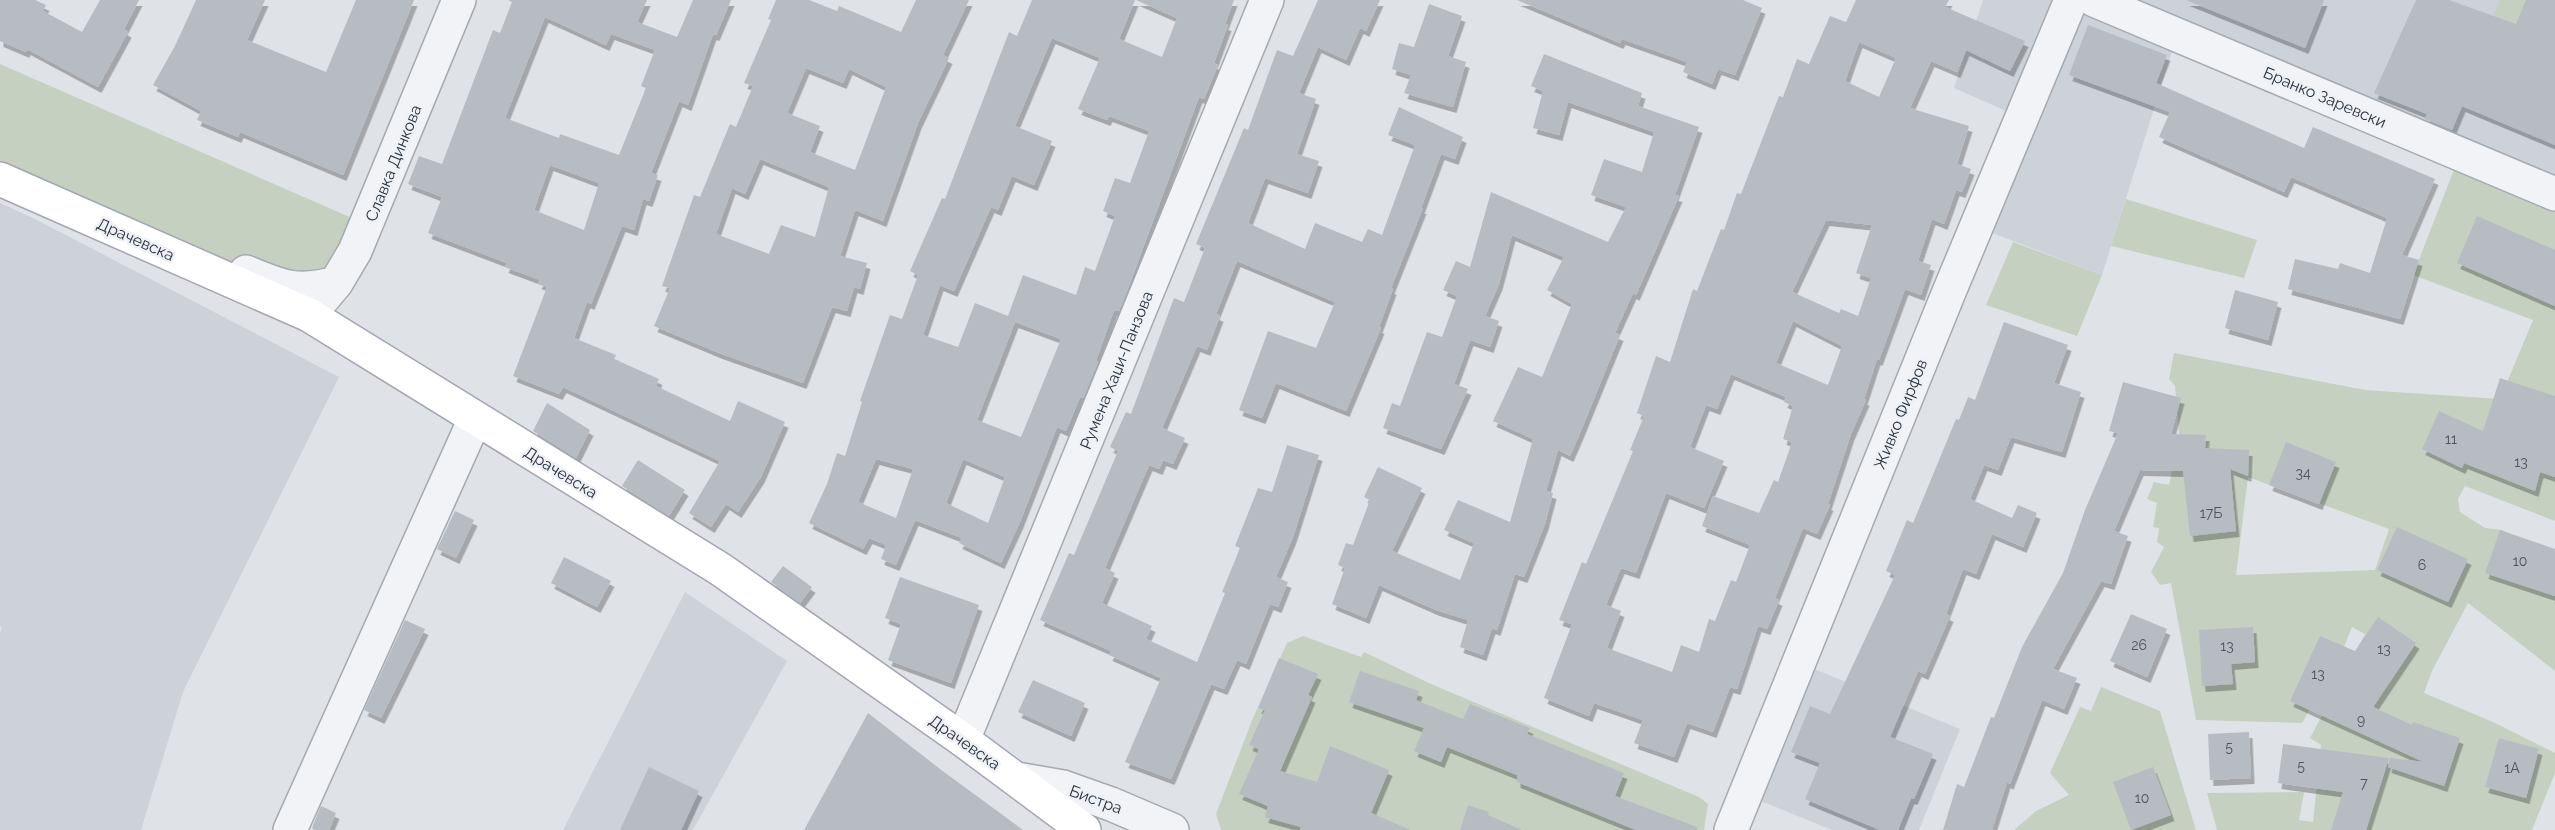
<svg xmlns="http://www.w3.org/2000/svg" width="2555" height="830" font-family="Raleway,sans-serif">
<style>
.built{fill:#cdd2d9}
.green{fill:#c5d0c1;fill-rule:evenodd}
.building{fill:#b7bcc3;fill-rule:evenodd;filter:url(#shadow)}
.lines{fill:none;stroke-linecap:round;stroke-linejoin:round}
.minor-casing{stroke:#a5aab1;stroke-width:36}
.major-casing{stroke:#a0a7b2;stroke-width:36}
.minor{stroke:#f2f3f6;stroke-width:33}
.major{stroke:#fff;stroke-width:33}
.labels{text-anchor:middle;stroke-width:5;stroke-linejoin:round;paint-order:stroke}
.number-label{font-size:14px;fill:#4c545e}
.street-label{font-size:16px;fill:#29313d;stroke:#eef1f5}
</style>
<defs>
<filter id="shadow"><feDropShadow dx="3.5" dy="6" stdDeviation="0" flood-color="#0004"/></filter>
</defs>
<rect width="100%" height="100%" fill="#dfe3e7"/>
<path class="built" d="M 1983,0 L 2555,0 L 2555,195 L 2177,35 L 2102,275 L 1977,227 L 2022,118 L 1954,88 Z
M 0,203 L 33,218 L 339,377 L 183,692 L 141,830 L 0,830 L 0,634 L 2,627 L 0,626 Z
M 685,592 L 787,661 L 693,830 L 563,830 Z
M 1800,663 L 1960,729 L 1919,830 L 1832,830 L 1746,795 Z"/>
<path class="green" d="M 2500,0 L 2526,0 L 2555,60 L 2492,17 Z
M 0,64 L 368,225 L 309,315 L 0,180 Z
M 2455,167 L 2555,209 L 2555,521 L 2465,486 L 2458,499 L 2460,512 L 2485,528 L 2502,530 L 2555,555 L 2555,671 L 2468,603 L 2432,671 L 2424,693 L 2493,722 L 2555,753 L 2555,773 L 2532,830 L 2217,830 L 2207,793 L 2304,792 L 2299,820 L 2313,822 L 2321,745 L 2310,738 L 2365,634 L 2352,627 L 2340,657 L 2302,723 L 2196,720 L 2171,583 L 2160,585 L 2151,572 L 2164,547 L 2157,542 L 2159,528 L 2153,527 L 2157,503 L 2147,499 L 2154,482 L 2169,485 L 2172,471 L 2181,457 L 2175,386 L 2169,379 L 2174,353 L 2365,390 L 2500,399 L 2533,320 L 2413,275 ZM 2248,477 L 2389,529 L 2375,570 L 2236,575 Z
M 2126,199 L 2257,240 L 2244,278 L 2111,246 Z
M 2013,242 L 2102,275 L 2077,336 L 1986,305 Z
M 1303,636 L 1361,657 L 1364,652 L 1431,684 L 1699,797 L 1708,804 L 1704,830 L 1221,830 L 1216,814 L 1253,718 L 1287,643 Z
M 2101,687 L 2160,711 L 2196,830 L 2014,830 L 2036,811 L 2069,795 L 2050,773 L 2080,707 L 2091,711 Z"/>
<path class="building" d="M 0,0 L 35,0 L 46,5 L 43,11 L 82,32 L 100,0 L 139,0 L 124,29 L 128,32 L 98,87 L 27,49 L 26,52 L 0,41 Z
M 196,0 L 265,0 L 247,40 L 326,72 L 356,0 L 414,0 L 343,175 L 240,132 L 238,137 L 197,120 L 201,111 L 153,85 L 175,46 Z
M 508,0 L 647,0 L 637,22 L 677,37 L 693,0 L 731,0 L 716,35 L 713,34 L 688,105 L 679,101 L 651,173 L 658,175 L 649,201 L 643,199 L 634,230 L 622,226 L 591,304 L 587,302 L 574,338 L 616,355 L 614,359 L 659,379 L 656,386 L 730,421 L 738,401 L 785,422 L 761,477 L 738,512 L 726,504 L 711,527 L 689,513 L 720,461 L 563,387 L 559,394 L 513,376 L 547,287 L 538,283 L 540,280 L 505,267 L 507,263 L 428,233 L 442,197 L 408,184 L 419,156 L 442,164 L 493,30 L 500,33 L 512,2 ZM 545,17 L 606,45 L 611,34 L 655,50 L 641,86 L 646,88 L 619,155 L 560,134 L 559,138 L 505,118 ZM 550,165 L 599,183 L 584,230 L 534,210 Z
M 776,0 L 809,0 L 837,11 L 839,6 L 901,32 L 916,0 L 969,0 L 943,55 L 949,58 L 918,123 L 883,221 L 855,210 L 840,256 L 867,263 L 860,289 L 854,287 L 847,311 L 832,307 L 803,383 L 719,353 L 654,326 L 670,288 L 662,286 L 694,195 L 700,197 L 730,124 L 736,127 L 753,86 L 744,83 L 771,20 L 768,19 ZM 806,68 L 843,83 L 849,69 L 886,87 L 855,170 L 810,152 L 820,126 L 787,113 ZM 760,159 L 829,187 L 815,237 L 781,225 L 769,254 L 716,234 L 732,188 L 745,194 Z
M 1032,0 L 1135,0 L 1119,39 L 1162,57 L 1177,18 L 1136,0 L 1234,0 L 1225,24 L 1228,25 L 1214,63 L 1218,65 L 1204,99 L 1199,97 L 1130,283 L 1119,311 L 1114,310 L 1096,361 L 1098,362 L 1083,398 L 1080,397 L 1066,431 L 1057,427 L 1020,522 L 1001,563 L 959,543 L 962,538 L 915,520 L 896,565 L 881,559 L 886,545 L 869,538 L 863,549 L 809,523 L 827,484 L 837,453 L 845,456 L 862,402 L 860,401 L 890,315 L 902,319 L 918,275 L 910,271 L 942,198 L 945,199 L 1009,32 L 1017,36 ZM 1052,38 L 1100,58 L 1078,109 L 1107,120 L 1109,116 L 1149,131 L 1130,183 L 1115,178 L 1103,211 L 1115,216 L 1095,271 L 1085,267 L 1076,295 L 1023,275 L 1008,316 L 975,303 L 958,347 L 923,335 L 940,285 L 954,291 L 991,207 L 998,210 L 1012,176 L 1034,185 L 1052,141 L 1015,126 ZM 1015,322 L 1061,339 L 1021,437 L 977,420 ZM 876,459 L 913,469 L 896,518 L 858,502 ZM 963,459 L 1005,477 L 988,523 L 946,503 Z
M 1318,0 L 1380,0 L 1366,31 L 1360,28 L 1346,60 L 1318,47 L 1299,93 L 1316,99 L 1297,154 L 1319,161 L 1308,193 L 1265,178 L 1248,223 L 1305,249 L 1315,223 L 1362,242 L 1368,229 L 1382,235 L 1415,145 L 1388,135 L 1399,107 L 1463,137 L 1455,159 L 1441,154 L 1421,208 L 1423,208 L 1391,288 L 1393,289 L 1379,327 L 1381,328 L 1346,411 L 1276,383 L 1262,418 L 1239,410 L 1268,331 L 1316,348 L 1335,302 L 1237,261 L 1216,314 L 1220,316 L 1207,350 L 1197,346 L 1162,428 L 1185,438 L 1173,464 L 1163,460 L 1159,469 L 1149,465 L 1105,568 L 1115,573 L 1102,603 L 1152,626 L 1146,639 L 1197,662 L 1225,593 L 1222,592 L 1240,548 L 1235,546 L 1258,488 L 1272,492 L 1287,445 L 1319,455 L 1293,537 L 1276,577 L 1288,582 L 1278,607 L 1270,604 L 1246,664 L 1237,660 L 1224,689 L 1211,684 L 1171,779 L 1125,762 L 1161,678 L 1109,655 L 1111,651 L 1040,620 L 1069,553 L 1074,555 L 1118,451 L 1110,447 L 1126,412 L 1131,414 L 1174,298 L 1184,302 L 1205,248 L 1196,244 L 1244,128 L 1248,130 L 1277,50 L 1293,56 Z
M 1517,0 L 1743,0 L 1762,8 L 1735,75 L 1718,69 L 1712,84 L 1683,72 L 1687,62 L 1622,39 L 1620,43 Z
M 1856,0 L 1949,0 L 1945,7 L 2025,41 L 2010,71 L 1966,50 L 1957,72 L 1931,61 L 1910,108 L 1969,126 L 1957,164 L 1971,169 L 1962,192 L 1956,190 L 1944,224 L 1932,219 L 1918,261 L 1931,265 L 1921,295 L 1905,289 L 1879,360 L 1877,359 L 1864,399 L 1866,400 L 1851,434 L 1828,504 L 1830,505 L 1817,534 L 1803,528 L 1775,598 L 1779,600 L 1767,629 L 1758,626 L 1737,689 L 1730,687 L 1713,732 L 1687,723 L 1674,757 L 1634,743 L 1643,720 L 1594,703 L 1589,716 L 1544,698 L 1572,624 L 1559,620 L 1582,562 L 1586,564 L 1633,451 L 1630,450 L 1644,416 L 1637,413 L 1656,356 L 1670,362 L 1693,289 L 1697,291 L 1721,229 L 1724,230 L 1737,193 L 1741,194 L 1779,96 L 1783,97 L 1797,59 L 1809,64 L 1830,16 L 1846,22 ZM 1859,42 L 1896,58 L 1879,97 L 1845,81 ZM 1826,220 L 1872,225 L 1856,273 L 1871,278 L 1858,316 L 1841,309 L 1839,313 L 1792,292 ZM 1793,321 L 1842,346 L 1828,385 L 1776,363 ZM 1731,374 L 1786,397 L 1784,402 L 1793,406 L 1783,439 L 1792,442 L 1778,482 L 1774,480 L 1759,513 L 1713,496 L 1702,526 L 1750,545 L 1736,582 L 1731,580 L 1715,621 L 1709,619 L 1699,652 L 1681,645 L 1672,672 L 1607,648 L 1621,611 L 1606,605 L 1621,568 L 1636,573 L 1666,493 L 1704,508 L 1724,461 L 1690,447 L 1706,405 L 1717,409 Z
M 2186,0 L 2324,0 L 2305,48 Z
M 2416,0 L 2449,0 L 2516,24 L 2526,0 L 2555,0 L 2555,145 L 2462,106 L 2452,130 L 2425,119 L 2427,114 L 2374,93 Z
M 1429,4 L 1462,16 L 1448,56 L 1466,62 L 1453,107 L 1404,93 L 1411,75 L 1392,69 L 1399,43 L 1414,47 Z
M 2088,25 L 2167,55 L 2156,83 L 2304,148 L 2313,127 L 2435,179 L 2402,255 L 2419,260 L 2400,319 L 2288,289 L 2295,259 L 2338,269 L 2340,263 L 2370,273 L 2387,218 L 2291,177 L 2284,192 L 2159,137 L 2170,112 L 2069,75 Z
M 1544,54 L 1642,93 L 1638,106 L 1699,127 L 1675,195 L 1679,196 L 1636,295 L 1633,293 L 1615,333 L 1620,335 L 1580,433 L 1570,456 L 1558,450 L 1546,491 L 1553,493 L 1545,524 L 1524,577 L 1515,574 L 1497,630 L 1492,628 L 1483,655 L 1460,647 L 1468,620 L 1436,610 L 1379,585 L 1366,618 L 1332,604 L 1345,568 L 1338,565 L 1346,543 L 1353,545 L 1370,500 L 1364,497 L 1378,467 L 1422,488 L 1392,551 L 1460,580 L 1474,543 L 1444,530 L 1458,500 L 1510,522 L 1533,439 L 1493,421 L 1518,367 L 1542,377 L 1572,304 L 1547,290 L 1564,257 L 1512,235 L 1499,284 L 1485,316 L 1499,321 L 1490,347 L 1470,340 L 1454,384 L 1468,389 L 1441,449 L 1383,428 L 1392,403 L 1400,406 L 1427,332 L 1442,337 L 1457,296 L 1443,290 L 1456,261 L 1470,267 L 1491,192 L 1608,242 L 1626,207 L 1591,195 L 1604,159 L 1642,172 L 1654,132 L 1568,102 L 1559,135 L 1533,128 L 1543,91 L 1531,86 Z
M 2477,216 L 2555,250 L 2555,306 L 2457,263 Z
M 2235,290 L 2278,302 L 2268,340 L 2225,328 Z
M 2004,322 L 2068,345 L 2054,383 L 2081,392 L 2062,452 L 2011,437 L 1998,470 L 1984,465 L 1970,499 L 2012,518 L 2018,505 L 2037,513 L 2023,547 L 1992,534 L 1976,574 L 1963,569 L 1946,614 L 1950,616 L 1925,674 L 1918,671 L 1890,737 L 1933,754 L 1914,799 L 1911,798 L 1898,830 L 1880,830 L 1805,799 L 1820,763 L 1791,752 L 1810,706 L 1830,714 L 1895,575 L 1886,571 L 1907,520 L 1913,523 L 1956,419 L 1959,420 L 1968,397 L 1975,400 Z
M 2500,378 L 2555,396 L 2555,477 L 2540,472 L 2535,491 L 2464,463 L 2462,468 L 2422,449 L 2439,411 L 2483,431 Z
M 2123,382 L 2181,398 L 2171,434 L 2206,435 L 2205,448 L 2249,450 L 2248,476 L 2230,469 L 2236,531 L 2190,536 L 2183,471 L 2140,470 L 2114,531 L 2128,536 L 2111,584 L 2101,581 L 2053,669 L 2077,678 L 2064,709 L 2042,700 L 2010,784 L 2007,782 L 1992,830 L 1943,830 L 1957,784 L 1964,787 L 1991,717 L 1994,718 L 2022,647 L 2063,573 L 2085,510 L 2118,433 L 2109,431 Z
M 547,403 L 590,430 L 576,458 L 533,431 Z
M 2286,442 L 2336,462 L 2319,504 L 2269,485 Z
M 638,460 L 685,490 L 669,516 L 622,486 Z
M 455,511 L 474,520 L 456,558 L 437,549 Z
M 2397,527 L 2468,559 L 2448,602 L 2377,570 Z
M 2500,530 L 2555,549 L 2555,596 L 2485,573 Z
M 564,557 L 611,581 L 597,607 L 551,583 Z
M 783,566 L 812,587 L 800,603 L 771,582 Z
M 900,577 L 979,605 L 951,683 L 888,660 L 901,624 L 885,618 Z
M 2131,614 L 2167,629 L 2147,677 L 2110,661 Z
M 2378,617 L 2416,643 L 2373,707 L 2412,725 L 2413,722 L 2460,738 L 2444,786 L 2388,767 L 2390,758 L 2424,762 L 2290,701 L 2320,636 L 2355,651 Z
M 405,620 L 425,629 L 381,718 L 364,710 Z
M 2253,627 L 2255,662 L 2231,664 L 2233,684 L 2202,686 L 2199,630 Z
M 1279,658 L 1318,674 L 1308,695 L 1312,697 L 1280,771 L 1317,782 L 1330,746 L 1389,770 L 1371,813 L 1411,830 L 1300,830 L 1301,827 L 1265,817 L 1268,806 L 1239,794 L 1259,749 L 1249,745 L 1265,710 L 1258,708 Z
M 1360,671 L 1419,691 L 1416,700 L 1463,719 L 1470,704 L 1530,728 L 1527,734 L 1624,773 L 1615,796 L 1697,827 L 1697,830 L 1636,830 L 1517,782 L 1517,775 L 1447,747 L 1441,762 L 1414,751 L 1424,728 L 1349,702 Z
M 1033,680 L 1085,703 L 1071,736 L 1018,712 Z
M 868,713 L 940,769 L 1023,830 L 804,830 Z
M 2249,732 L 2251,778 L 2210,780 L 2208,734 Z
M 2499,738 L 2539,749 L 2526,798 L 2485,787 Z
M 2283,744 L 2389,758 L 2366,830 L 2331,830 L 2343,792 L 2278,783 Z
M 649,767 L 699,791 L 681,830 L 620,830 Z
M 2153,767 L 2171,815 L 2131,830 L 2113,782 Z
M 1468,805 L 1489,812 L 1488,815 L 1522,830 L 1460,830 Z
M 321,806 L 336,813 L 329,830 L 314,830 L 312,828 Z"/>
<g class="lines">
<g class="minor-casing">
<path id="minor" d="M 2094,0 L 2555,194
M 246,272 C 282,287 297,294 336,283
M 309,315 L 336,283 L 355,251 L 459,0
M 963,740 L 1267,0
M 1017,779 L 1063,787 L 1111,804 L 1172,830
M 290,830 L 475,419
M 1731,830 L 1949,292 L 2071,0"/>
</g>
<g class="major-casing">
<path id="major" d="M 0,179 L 309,315 L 720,569 L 963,740 L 1084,830"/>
</g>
<use href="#minor" class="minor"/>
<use href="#major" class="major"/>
</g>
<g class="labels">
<g class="number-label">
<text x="2451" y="444">11</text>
<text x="2521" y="467">13</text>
<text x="2303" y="478">34</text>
<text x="2211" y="518">17Б</text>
<text x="2520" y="566">10</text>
<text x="2422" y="570">6</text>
<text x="2139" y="650">26</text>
<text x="2227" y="651">13</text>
<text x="2384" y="654">13</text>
<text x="2318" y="679">13</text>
<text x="2361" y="725">9</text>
<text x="2229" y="752">5</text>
<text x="2301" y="771">5</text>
<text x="2512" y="773">1А</text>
<text x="2364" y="788">7</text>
<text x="2142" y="803">10</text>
</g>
<g class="street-label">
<text transform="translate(2325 97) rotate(23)" y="6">Бранко Заревски</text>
<text transform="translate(393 163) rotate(-68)" y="6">Славка Динкова</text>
<text transform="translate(136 239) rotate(24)" y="6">Драчевска</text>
<text transform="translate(1116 370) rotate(-68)" y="6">Румена Хаџи-Панзова</text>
<text transform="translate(1900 414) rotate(-68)" y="6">Живко Фирфов</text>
<text transform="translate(561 472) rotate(32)" y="6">Драчевска</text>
<text transform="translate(965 742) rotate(35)" y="6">Драчевска</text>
<text transform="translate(1096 799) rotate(20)" y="6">Бистра</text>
</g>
</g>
</svg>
